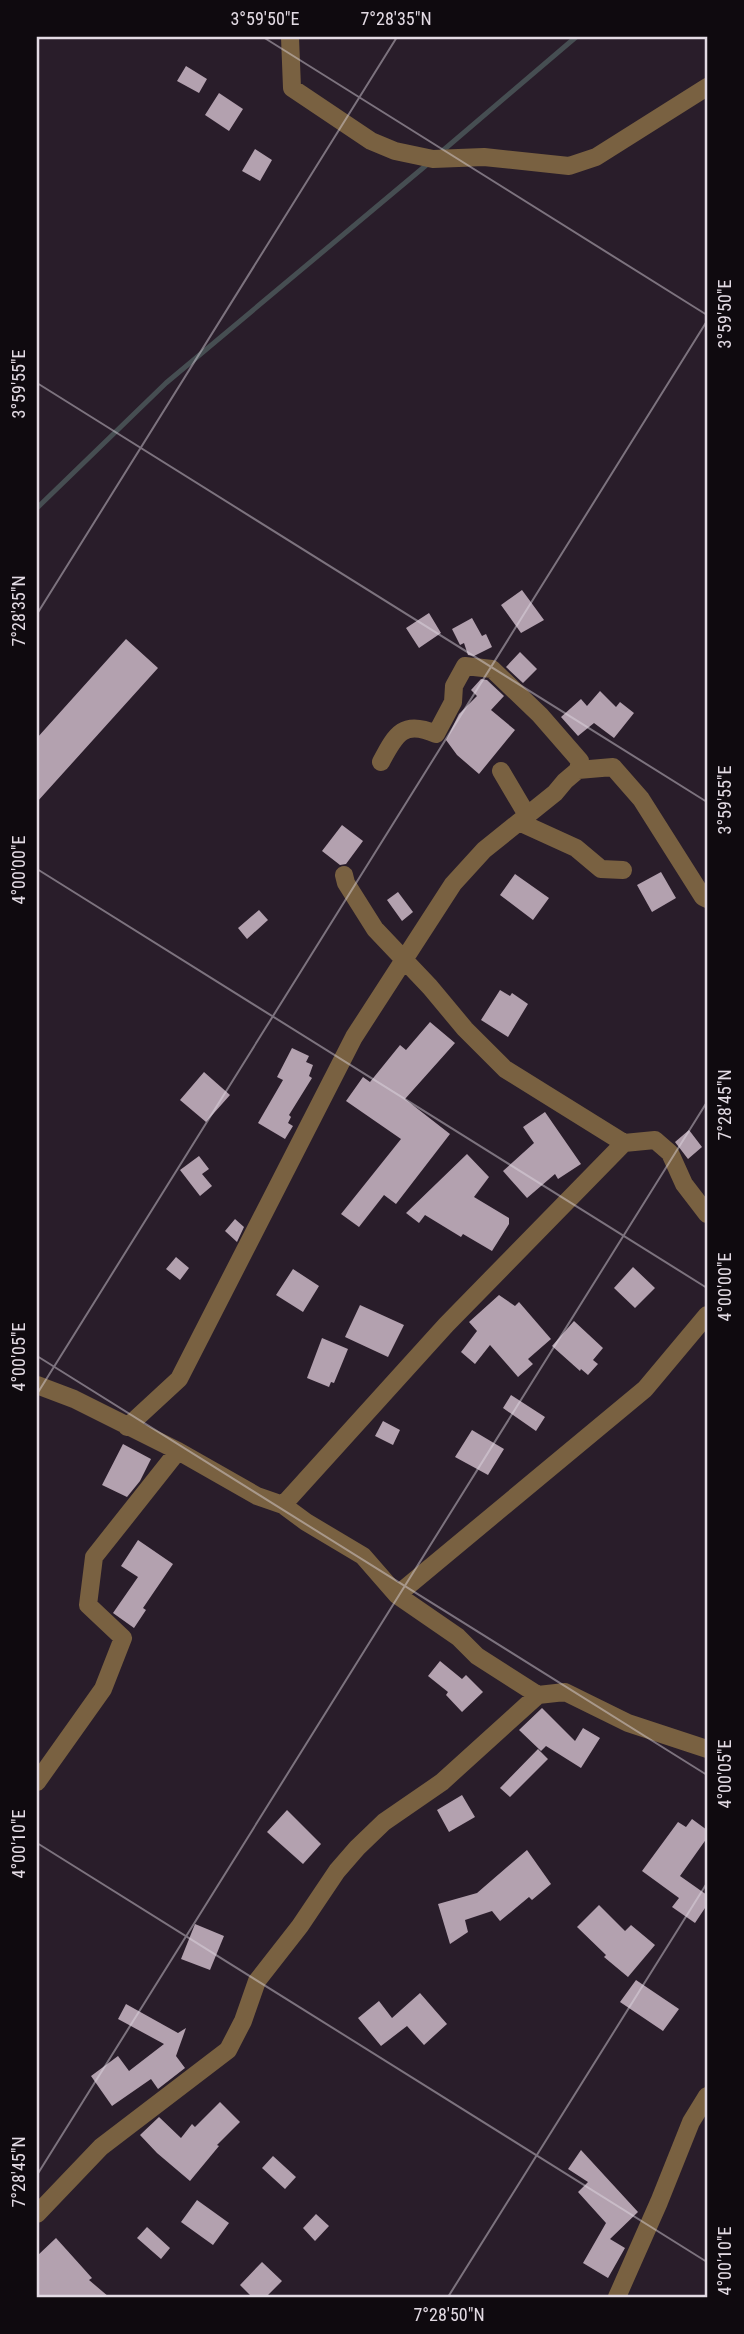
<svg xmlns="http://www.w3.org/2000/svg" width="744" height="2334" font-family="'Roboto Condensed',sans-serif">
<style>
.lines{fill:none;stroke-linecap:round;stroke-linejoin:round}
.stream{stroke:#464e52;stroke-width:5}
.building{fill:#b3a1af}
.minor{stroke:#796141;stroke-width:18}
.ticks{fill:none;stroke:#e3dbe4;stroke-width:2;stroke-opacity:0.45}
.neatline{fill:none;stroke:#e3dbe4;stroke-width:2.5}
.ticks-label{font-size:18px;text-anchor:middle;fill:#e3dbe4}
</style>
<rect width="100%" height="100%" fill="#291d2a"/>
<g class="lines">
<path class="stream" d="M 440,153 L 576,37
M 37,508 L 166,383 L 430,162"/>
</g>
<path class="building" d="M 186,66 L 207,79 L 199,93 L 177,81 Z
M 219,93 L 243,109 L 229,131 L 205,115 Z
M 255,149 L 272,160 L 260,181 L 242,171 Z
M 522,590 L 544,620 L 521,633 L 501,605 Z
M 429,613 L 441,633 L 419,648 L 406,628 Z
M 472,618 L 482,636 L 486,634 L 492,647 L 474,656 L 468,655 L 464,643 L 460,645 L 452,629 Z
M 126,639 L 158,668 L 37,802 L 37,738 Z
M 520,652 L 537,669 L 523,683 L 506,667 Z
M 481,679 L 487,680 L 504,696 L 491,710 L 515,730 L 479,774 L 457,755 L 446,740 L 459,714 L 477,696 L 471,690 Z
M 600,691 L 616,707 L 620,702 L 634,713 L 614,738 L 594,723 L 578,736 L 561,717 L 581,699 L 587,706 Z
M 342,825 L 363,841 L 346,864 L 340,865 L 322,851 Z
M 661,872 L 676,898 L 652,912 L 637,885 Z
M 515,874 L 549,898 L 533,920 L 500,895 Z
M 398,892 L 413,912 L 402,921 L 387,900 Z
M 259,910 L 268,920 L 247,939 L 238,928 Z
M 500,990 L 510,996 L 512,993 L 528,1004 L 508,1037 L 481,1020 Z
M 430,1022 L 455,1043 L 405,1099 L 450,1134 L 396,1204 L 384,1195 L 359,1227 L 341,1214 L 401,1139 L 346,1101 L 363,1077 L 370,1082 L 400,1045 L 406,1050 Z
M 292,1048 L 309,1056 L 306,1062 L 313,1065 L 309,1076 L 312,1078 L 289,1115 L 291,1117 L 288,1123 L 293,1126 L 285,1139 L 258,1123 L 283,1080 L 277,1077 Z
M 204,1072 L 230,1095 L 206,1122 L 180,1100 Z
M 545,1112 L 581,1164 L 558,1179 L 555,1174 L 527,1198 L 503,1171 L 534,1143 L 523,1127 Z
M 689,1130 L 702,1147 L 688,1159 L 675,1142 Z
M 467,1154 L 489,1177 L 474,1197 L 509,1218 L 509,1224 L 492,1251 L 463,1234 L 461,1237 L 425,1215 L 419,1223 L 406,1213 Z
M 199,1156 L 209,1169 L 202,1174 L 212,1186 L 200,1196 L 180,1170 Z
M 235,1219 L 244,1227 L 237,1242 L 225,1231 Z
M 176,1257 L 189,1268 L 180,1280 L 166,1269 Z
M 633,1267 L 655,1288 L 635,1308 L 614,1288 Z
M 293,1269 L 319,1286 L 303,1312 L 276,1295 Z
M 499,1295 L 515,1306 L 519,1302 L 551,1339 L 528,1359 L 533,1364 L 518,1377 L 490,1345 L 475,1364 L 461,1352 L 477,1331 L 469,1322 Z
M 360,1305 L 404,1325 L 388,1357 L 345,1337 Z
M 574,1321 L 603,1348 L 593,1360 L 598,1364 L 588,1375 L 581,1369 L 580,1371 L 552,1346 Z
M 322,1338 L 348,1349 L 334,1383 L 331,1382 L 329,1387 L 307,1378 Z
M 511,1395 L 545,1417 L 536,1431 L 503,1408 Z
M 383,1421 L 400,1430 L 393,1445 L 375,1436 Z
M 472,1430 L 504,1449 L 488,1475 L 455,1457 Z
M 123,1444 L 151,1459 L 140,1481 L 127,1497 L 102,1485 Z
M 138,1540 L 173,1564 L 143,1608 L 146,1610 L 134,1628 L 113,1613 L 138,1577 L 121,1566 Z
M 440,1661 L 462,1679 L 466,1675 L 483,1692 L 462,1712 L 446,1695 L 448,1692 L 428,1676 Z
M 542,1708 L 575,1741 L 583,1728 L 600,1738 L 581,1768 L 546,1746 L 541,1751 L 519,1730 Z
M 538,1749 L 548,1759 L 510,1797 L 500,1788 Z
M 462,1795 L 475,1817 L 449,1832 L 437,1810 Z
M 287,1810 L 321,1844 L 303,1864 L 267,1832 Z
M 692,1819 L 707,1830 L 707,1838 L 680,1876 L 707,1895 L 707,1905 L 695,1923 L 672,1907 L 679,1898 L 642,1871 L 678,1822 L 686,1827 Z
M 527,1850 L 551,1884 L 532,1900 L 529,1897 L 500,1921 L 492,1911 L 465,1920 L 468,1932 L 450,1944 L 438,1904 L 477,1893 Z
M 599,1905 L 625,1931 L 631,1925 L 655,1945 L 628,1977 L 604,1957 L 606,1955 L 577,1927 Z
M 195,1924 L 224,1936 L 210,1970 L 181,1959 Z
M 636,1980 L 679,2009 L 663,2031 L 620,2002 Z
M 420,1993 L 447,2024 L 424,2045 L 407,2026 L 381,2046 L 358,2018 L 379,2001 L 392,2018 Z
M 126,2004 L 178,2033 L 186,2028 L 176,2056 L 185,2068 L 158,2089 L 151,2079 L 112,2106 L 91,2076 L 118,2056 L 129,2071 L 164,2044 L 118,2019 Z
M 220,2102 L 240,2122 L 217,2145 L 219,2146 L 190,2181 L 157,2153 L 140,2135 L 159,2117 L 181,2138 L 192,2124 L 195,2127 Z
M 581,2150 L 638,2212 L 610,2239 L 625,2248 L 608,2278 L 583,2263 L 606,2223 L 578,2192 L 588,2182 L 568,2169 Z
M 273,2156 L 296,2177 L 285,2189 L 262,2168 Z
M 197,2200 L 229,2223 L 213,2245 L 181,2222 Z
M 316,2214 L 329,2226 L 315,2241 L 303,2228 Z
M 147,2227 L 170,2248 L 161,2259 L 137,2238 Z
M 56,2238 L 92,2278 L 89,2280 L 109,2297 L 37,2297 L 37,2256 Z
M 262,2262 L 282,2281 L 266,2297 L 252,2297 L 240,2285 Z"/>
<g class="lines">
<path class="minor" d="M 290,37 L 292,88 L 371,141 L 395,151 L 433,159 L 484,157 L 569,166 L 596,157 L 707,87
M 578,770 L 613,767 L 641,799 L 703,897 L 707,899
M 501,771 L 527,815
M 519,822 L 576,848 L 601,869 L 623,870
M 344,875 L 346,883 L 375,929 L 430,987 L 465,1029 L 505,1069 L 624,1143 L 655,1140 L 670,1153 L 684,1184 L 707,1214
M 37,1385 L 74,1399 L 178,1451 L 257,1496 L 283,1505 L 306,1522 L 363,1556 L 397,1595 L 458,1637 L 477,1656 L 538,1695
M 127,1427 L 179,1379 L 354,1037 L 453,884 L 484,850 L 555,793 L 565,781 L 578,770 L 580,761 L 540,715 L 492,669 L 465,666 L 454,686 L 453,702 L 436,734 C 404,720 396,733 381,762
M 283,1505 L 446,1325 L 624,1143
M 397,1595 L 645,1389 L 707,1315
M 37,1782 L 103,1689 L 123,1638 L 88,1605 L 94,1557 L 178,1451
M 37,2214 L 101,2147 L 228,2050 L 243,2021 L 257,1981 L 300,1926 L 337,1871 L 357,1848 L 384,1822 L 442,1782 L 538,1695 L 565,1692 L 628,1723 L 707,1749
M 617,2297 L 659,2202 L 691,2122 L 707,2096"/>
</g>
<path class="ticks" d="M 263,37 L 707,315M 37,383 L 707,802M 37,614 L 397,37M 37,869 L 707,1288M 37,1356 L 707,1775M 37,1394 L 707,321M 37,1843 L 707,2262M 37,2175 L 707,1102M 448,2297 L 707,1883"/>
<rect width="744" height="2334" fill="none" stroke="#0f0a0f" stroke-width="77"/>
<rect x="38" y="38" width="668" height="2258" class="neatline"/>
<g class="ticks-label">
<text x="265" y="25">3°59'50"E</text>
<text x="396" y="25">7°28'35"N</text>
<text transform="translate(725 314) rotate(-90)" y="6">3°59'50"E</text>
<text transform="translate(19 384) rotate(-90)" y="6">3°59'55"E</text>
<text transform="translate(19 611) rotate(-90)" y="6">7°28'35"N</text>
<text transform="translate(725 800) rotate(-90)" y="6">3°59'55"E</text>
<text transform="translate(19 870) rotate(-90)" y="6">4°00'00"E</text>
<text transform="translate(725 1105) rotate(-90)" y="6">7°28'45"N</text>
<text transform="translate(725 1287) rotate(-90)" y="6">4°00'00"E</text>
<text transform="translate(19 1357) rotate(-90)" y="6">4°00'05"E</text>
<text transform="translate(725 1774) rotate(-90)" y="6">4°00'05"E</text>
<text transform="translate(19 1844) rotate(-90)" y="6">4°00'10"E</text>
<text transform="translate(19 2172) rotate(-90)" y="6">7°28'45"N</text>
<text transform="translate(725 2261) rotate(-90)" y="6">4°00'10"E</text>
<text x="449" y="2321">7°28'50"N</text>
</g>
</svg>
